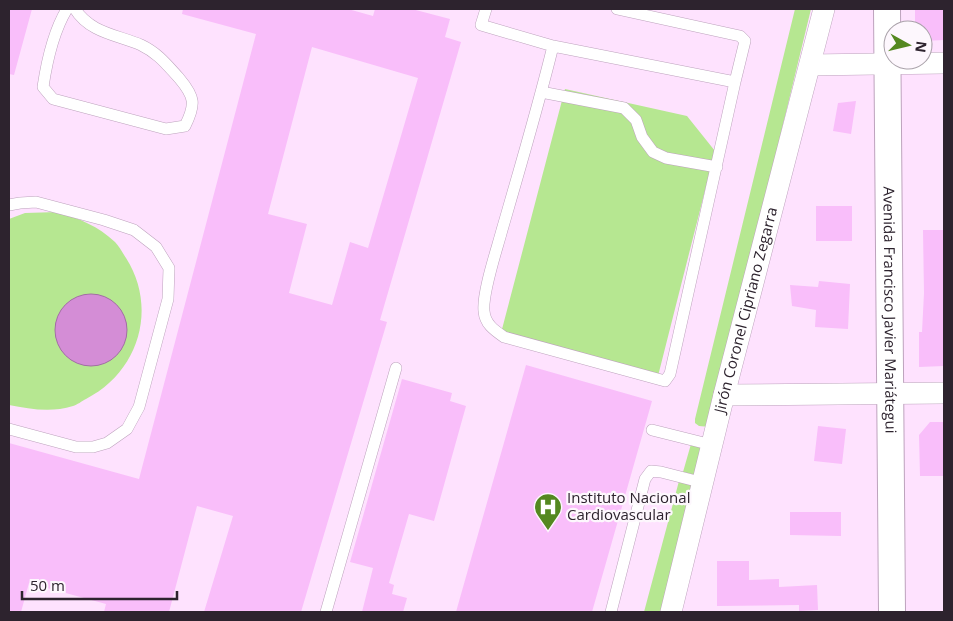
<svg xmlns="http://www.w3.org/2000/svg" width="953" height="621" font-family="'Open Sans',sans-serif">
<style>
.green{fill:#b6e791;fill-rule:evenodd}
.water{fill:#d48dd6;stroke:#a26da4}
.building{fill:#f9befa;fill-rule:evenodd}
.lines{fill:none;stroke-linecap:round;stroke-linejoin:round}
.service-casing{stroke:#bda3bd;stroke-width:12}
.minor-casing{stroke:#bda3bd;stroke-width:22}
.tertiary-casing{stroke:#bda3bd;stroke-width:28}
.service{stroke:#fff;stroke-width:11}
.minor{stroke:#fff;stroke-width:21}
.tertiary{stroke:#fff;stroke-width:26}
.labels{text-anchor:middle;stroke-width:4.5;stroke-linejoin:round;paint-order:stroke}
.street-label{font-size:15px;fill:#2d232e;stroke:#fdf7fd}
.poi-label{font-size:15px;fill:#2d232e;stroke:#fdf7fd;text-anchor:start}
</style>
<rect width="100%" height="100%" fill="#fee2fe"/>
<path class="green" d="M 795,9 L 811,9 L 711,422 L 710,427 L 699,426 L 695,423 L 695,419 Z
M 565,89 L 687,116 L 715,151 L 657,380 L 501,333 Z
M 58,212 C 80,219 98,226 115,242 C 119,246 122,252 126,258 C 158,308 139,372 86,399 C 82,401 77,405 73,406 C 51,413 30,409 9,405 L 9,219 L 25,213 ZM 88,294 C 117,296 129,314 125,342 L 55,335 C 56,311 65,300 88,294 Z
M 691,444 L 703,448 L 695,475 L 683,472 Z
M 679,481 L 691,485 L 691,487 L 661,612 L 644,612 Z"/>
<path class="water" d="M55 330a36 36 0 1 1 72 0a36 36 0 1 1-72 0Z"/>
<path class="building" d="M 9,9 L 32,9 L 14,75 L 9,74 Z
M 183,9 L 348,9 L 373,16 L 375,9 L 412,9 L 450,19 L 445,37 L 461,42 L 380,320 L 387,322 L 301,612 L 204,612 L 233,516 L 197,506 L 169,612 L 104,612 L 106,604 L 29,583 L 21,612 L 9,612 L 9,443 L 139,479 L 256,34 L 182,14 ZM 312,47 L 418,78 L 368,248 L 350,242 L 332,305 L 289,293 L 307,224 L 268,214 Z
M 915,9 L 944,9 L 944,40 L 923,41 L 923,30 L 915,30 Z
M 856,101 L 851,134 L 833,131 L 838,103 Z
M 816,206 L 852,206 L 852,241 L 816,241 Z
M 923,230 L 944,230 L 944,254 L 943,254 L 944,366 L 919,367 L 919,332 L 922,332 L 924,293 Z
M 819,281 L 850,284 L 848,329 L 815,327 L 816,310 L 792,306 L 790,285 L 818,287 Z
M 526,365 L 652,401 L 592,612 L 456,612 Z
M 402,379 L 452,393 L 450,401 L 466,406 L 434,521 L 409,514 L 389,583 L 394,585 L 392,594 L 407,598 L 403,612 L 362,612 L 373,568 L 350,562 Z
M 930,422 L 944,422 L 944,476 L 920,476 L 919,435 Z
M 818,426 L 846,429 L 842,464 L 814,461 Z
M 790,512 L 841,512 L 841,536 L 790,535 Z
M 717,561 L 749,561 L 749,580 L 779,579 L 779,587 L 817,585 L 818,610 L 799,611 L 799,605 L 717,606 Z"/>
<g class="lines">
<g class="service-casing">
<path id="service" d="M 67,9 C 53,32 47,60 43,87 L 53,99 L 166,129 L 185,126 C 196,104 195,97 179,78 C 167,65 158,53 141,45 C 118,35 90,33 75,9
M 486,9 L 481,25 L 553,46 L 735,82 L 745,41 L 740,36 L 617,9
M 553,46 C 538,107 520,168 502,230 C 497,249 482,293 484,311 C 485,324 494,330 504,337 L 665,381 L 670,374 L 735,82
M 541,92 L 624,108 L 636,120 L 642,137 L 653,152 L 666,158 L 717,167
M 9,205 L 20,203 L 36,202 L 104,220 L 134,230 L 156,247 L 169,268 L 168,299 L 139,407 L 127,429 L 107,443 L 93,447 L 76,447 L 9,429
M 652,430 L 712,445
M 326,612 L 396,368
M 611,612 L 645,479 L 651,471 L 661,472 L 704,483"/>
</g>
<g class="minor-casing">
<g id="minor">
<path d="M 810,65 L 944,63"/>
<path d="M 724,395 L 944,393"/>
<path id="s1" d="M 671,612 L 724,395 L 824,9"/>
</g>
</g>
<g class="tertiary-casing">
<g id="tertiary">
<path id="s2" d="M 887,9 L 892,612"/>
</g>
</g>
<use href="#service" class="service"/>
<use href="#minor" class="minor"/>
<use href="#tertiary" class="tertiary"/>
</g>
<defs>
<g id="hospital-pin" transform="scale(1.4375)"><path d="M0 17L-7.5 6A9.5 9.5 0 1 1 7.5 6Z" fill="#548820" stroke="#fdf7fd"/><path d="M-5-5h3v3.5h4V-5h3V5h-3V1.5h-4V5h-3Z" fill="#fff"/></g>
</defs>
<g fill-rule="evenodd">
<use href="#hospital-pin" x="548" y="507"/>
</g>
<g class="labels">
<g class="street-label">
<text dy="5" stroke="none"><textPath href="#s1" startOffset="311">Jirón Coronel Cipriano Zegarra</textPath></text>
<text dy="5" stroke="none"><textPath href="#s2" startOffset="301">Avenida Francisco Javier Mariátegui</textPath></text>
</g>
<g class="poi-label">
<text x="567" y="503">Instituto Nacional<tspan x="567" dy="17">Cardiovascular</tspan></text>
</g>
</g>
<rect width="953" height="621" fill="none" stroke="#2d232e" stroke-width="20"/>
<g transform="translate(908 45) rotate(98)"><circle r="24" fill="#fdf7fd" stroke="#aaa2aa"/>
<path d="M0-4L9 19L0 12L-9 19Z" fill="#548820"/>
<text y="-8" font-size="14" font-weight="bold" text-anchor="middle" fill="#2d232e">N</text>
</g>
<path d="M22 591v8h155v-8" fill="none" stroke="#2d232e" stroke-width="2.5"/>
<text x="30" y="591" font-size="15" fill="#2d232e" stroke="#fdf7fd" stroke-width="4" paint-order="stroke">50 m</text>
</svg>
